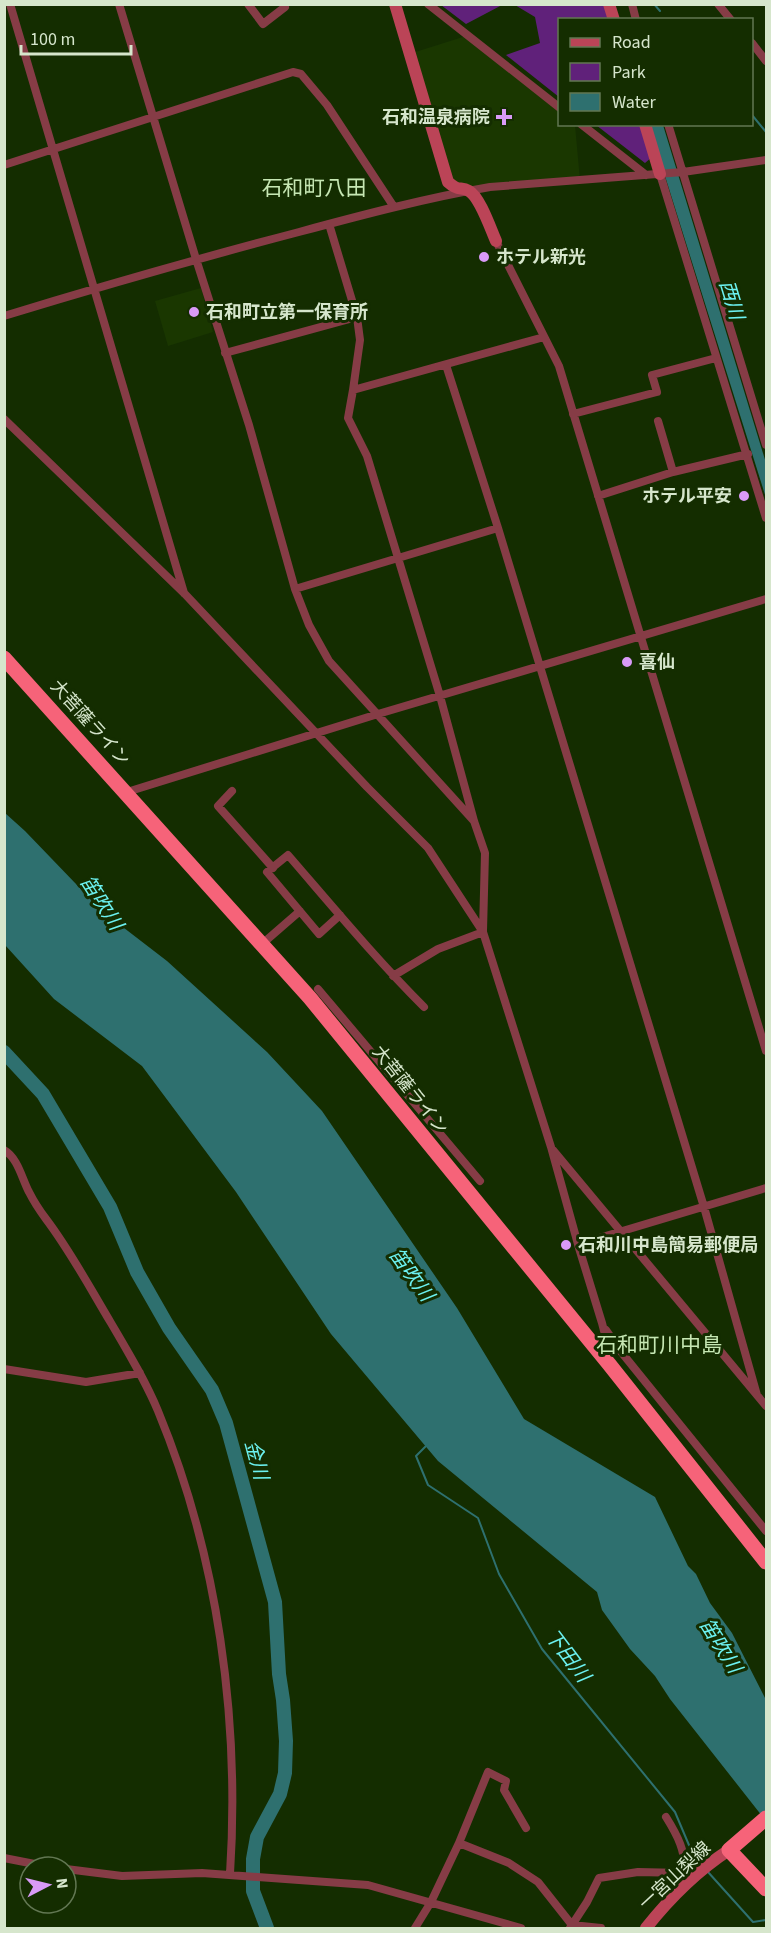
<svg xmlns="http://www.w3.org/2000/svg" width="771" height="1933" font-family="'Source Sans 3','Noto Sans JP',sans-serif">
  <rect width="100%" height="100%" fill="#142d00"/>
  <path fill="#1a3700" d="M 466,36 L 559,108 L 560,124 L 575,125 L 580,180 L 455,189 L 409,54 Z
    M 201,288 L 213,332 L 168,346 L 155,301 Z"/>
  <path fill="#60217a" d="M 441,5 L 502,5 L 466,24 Z
    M 515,5 L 606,5 L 610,19 L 560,20 L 559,97 L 506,55 L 540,43 L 535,17 Z
    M 596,125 L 642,125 L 652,157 L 645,163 Z"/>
  <path fill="#2e706f" d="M 649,125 L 663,125 L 766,463 L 766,498 Z
    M 5,813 L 25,831 L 102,911 L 167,961 L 267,1052 L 322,1111 L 457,1308 L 524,1419 L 655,1497 L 688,1566 L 696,1574 L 710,1603 L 732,1633 L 766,1700 L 766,1821 L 670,1699 L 655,1676 L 630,1649 L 602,1610 L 597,1592 L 438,1461 L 331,1334 L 236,1192 L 142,1066 L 54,999 L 5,945 Z"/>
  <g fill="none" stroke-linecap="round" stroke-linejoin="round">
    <path stroke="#2e706f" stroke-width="2" d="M 654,4 L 660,11
      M 752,115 L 766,132
      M 428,1444 L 416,1456 L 428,1485 L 478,1518 L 499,1574 L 542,1649 L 675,1812 L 694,1857 L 702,1866
      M 708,1872 L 753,1922 L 766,1920"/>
    <path stroke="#2e706f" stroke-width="14" d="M 4,1052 L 43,1094 L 110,1207 L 137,1272 L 169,1328 L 212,1390 L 226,1423 L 275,1602 L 279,1674 L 283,1700 L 286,1741 L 285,1773 L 280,1794 L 257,1837 L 253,1859 L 253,1891 L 267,1928"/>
    <path stroke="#863c46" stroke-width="8" d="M 10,4 L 184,593
      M 119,4 L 196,259 L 249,425 L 295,589 L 309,625 L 329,661 L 474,821
      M 248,4 L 263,24 L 285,7 L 283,4
      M 428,4 L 560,108
      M 632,4 L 636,20
      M 718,4 L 731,20
      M 752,43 L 766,61
      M 581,124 L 646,175
      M 668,124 L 766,445
      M 4,165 L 293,72 L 301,74 L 327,105 L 394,207
      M 660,174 L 766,518
      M 329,224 L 357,317 L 360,340 L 353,390
      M 496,241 L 559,366 L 766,1051
      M 4,316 C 102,286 200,258 299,232 C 362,215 426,198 490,187 L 683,172 L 766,160
      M 225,353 L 357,317
      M 446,365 L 498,528 L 704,1207 L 757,1395
      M 573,414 L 657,392 L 652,375 L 716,358
      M 4,419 L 184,593 L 367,787 L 428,848 L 483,932 L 551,1147 L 579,1248 L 602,1323 L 608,1346 L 609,1360
      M 658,421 L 673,472
      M 598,496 L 673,472 L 748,454
      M 295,589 L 498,528
      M 232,791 L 218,806 L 273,868
      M 127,792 L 378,714 L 766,599
      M 340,915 L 319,934 L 267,872 L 288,855 C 333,907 376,959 424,1007
      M 483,931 L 485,853 L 474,821 L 440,696 L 367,456 L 348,418 L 353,390 L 544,337
      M 262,944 L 300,911
      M 393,976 L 438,949 L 483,932
      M 318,989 L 480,1181
      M 4,1150 C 18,1158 22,1179 29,1192 C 34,1202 40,1211 46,1219 C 71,1252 90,1288 111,1323 C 128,1352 145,1380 158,1411 C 218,1556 240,1719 230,1874
      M 553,1150 L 766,1406
      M 579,1248 L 599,1238 L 766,1188
      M 606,1330 L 622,1353 L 766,1531
      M 4,1369 L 86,1382 L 140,1373
      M 459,1843 L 488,1772 L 506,1781 L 504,1790 L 526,1828
      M 4,1858 L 50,1867
      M 66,1869 L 122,1876 L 202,1873 L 368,1885 L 521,1928
      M 572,1925 L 601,1928
      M 415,1928 L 431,1902 L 459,1843 L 509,1863 L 538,1882 L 572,1925
      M 570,1928 L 587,1902 L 599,1878 L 638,1872 L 683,1873 C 688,1854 676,1833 666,1817"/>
    <path stroke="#bb4457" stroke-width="12" d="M 395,4 L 448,182 C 459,192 460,186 469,191 C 480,197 491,230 496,241
      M 609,4 L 614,20
      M 645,124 L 660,174
      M 646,1928 C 669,1899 697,1871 729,1850"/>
    <path stroke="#f66379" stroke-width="15" d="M 4,658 L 310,998 L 609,1364 L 766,1562
      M 766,1818 L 729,1850 L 766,1889"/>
  </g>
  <g fill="#d99af7" stroke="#142d00" stroke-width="2">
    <path d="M501 108h6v6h6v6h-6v6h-6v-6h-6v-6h6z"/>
    <circle cx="484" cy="257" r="6"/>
    <circle cx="194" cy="312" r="6"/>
    <circle cx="744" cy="496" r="6"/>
    <circle cx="627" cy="662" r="6"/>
    <circle cx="566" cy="1245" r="6"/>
  </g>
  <g text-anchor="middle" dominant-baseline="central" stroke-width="6" stroke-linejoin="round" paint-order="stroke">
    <g font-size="18" font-weight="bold" fill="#d6e6cc" stroke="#142d00" text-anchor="start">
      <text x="490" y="117" text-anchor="end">石和温泉病院</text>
      <text x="496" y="257">ホテル新光</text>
      <text x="206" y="312">石和町立第一保育所</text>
      <text x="732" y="496" text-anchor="end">ホテル平安</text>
      <text x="639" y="662">喜仙</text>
      <text x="578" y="1245">石和川中島簡易郵便局</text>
    </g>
    <g font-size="18" fill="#d6e6cc" stroke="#142d00">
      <text transform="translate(90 723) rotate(48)">大菩薩ライン</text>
      <text transform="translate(410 1090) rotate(51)">大菩薩ライン</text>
      <text transform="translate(675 1876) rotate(-43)">一宮山梨線</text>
    </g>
    <g font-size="20" font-style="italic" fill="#6cf2f1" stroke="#142d00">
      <text transform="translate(731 300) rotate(73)">西川</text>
      <text transform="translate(101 903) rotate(57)">笛吹川</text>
      <text transform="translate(411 1275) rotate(54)">笛吹川</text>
      <text transform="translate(256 1460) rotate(75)">金川</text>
      <text transform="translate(720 1646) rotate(58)">笛吹川</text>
      <text transform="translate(567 1656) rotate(53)">下田川</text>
    </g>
    <g font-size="21" fill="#c6e7b3" stroke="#142d00">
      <text x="314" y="188">石和町八田</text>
      <text x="659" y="1345">石和町川中島</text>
    </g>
  </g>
  <rect width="771" height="1933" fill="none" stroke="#d6e6cc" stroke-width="12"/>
  <rect x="558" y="18" width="195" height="108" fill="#142d00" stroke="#627752" stroke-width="1.5"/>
  <rect x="570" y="38" width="30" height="9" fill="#bb4457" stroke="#627752" stroke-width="1.5"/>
  <text x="612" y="48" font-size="18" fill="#d6e6cc">Road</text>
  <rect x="570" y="63" width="30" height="18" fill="#60217a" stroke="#627752" stroke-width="1.5"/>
  <text x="612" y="78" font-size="18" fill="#d6e6cc">Park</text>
  <rect x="570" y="93" width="30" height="18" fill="#2e706f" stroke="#627752" stroke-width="1.5"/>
  <text x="612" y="108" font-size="18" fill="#d6e6cc">Water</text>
  <g transform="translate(48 1885) rotate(83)"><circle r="28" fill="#142d00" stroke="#627752" stroke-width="1.5"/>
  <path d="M0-4.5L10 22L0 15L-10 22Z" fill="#d99af7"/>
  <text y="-9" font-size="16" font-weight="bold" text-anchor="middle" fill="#d6e6cc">N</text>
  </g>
  <path d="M21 45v9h110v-9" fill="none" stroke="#d6e6cc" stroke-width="3"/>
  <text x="30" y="45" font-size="18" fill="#d6e6cc" stroke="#142d00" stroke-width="4.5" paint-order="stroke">100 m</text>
</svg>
